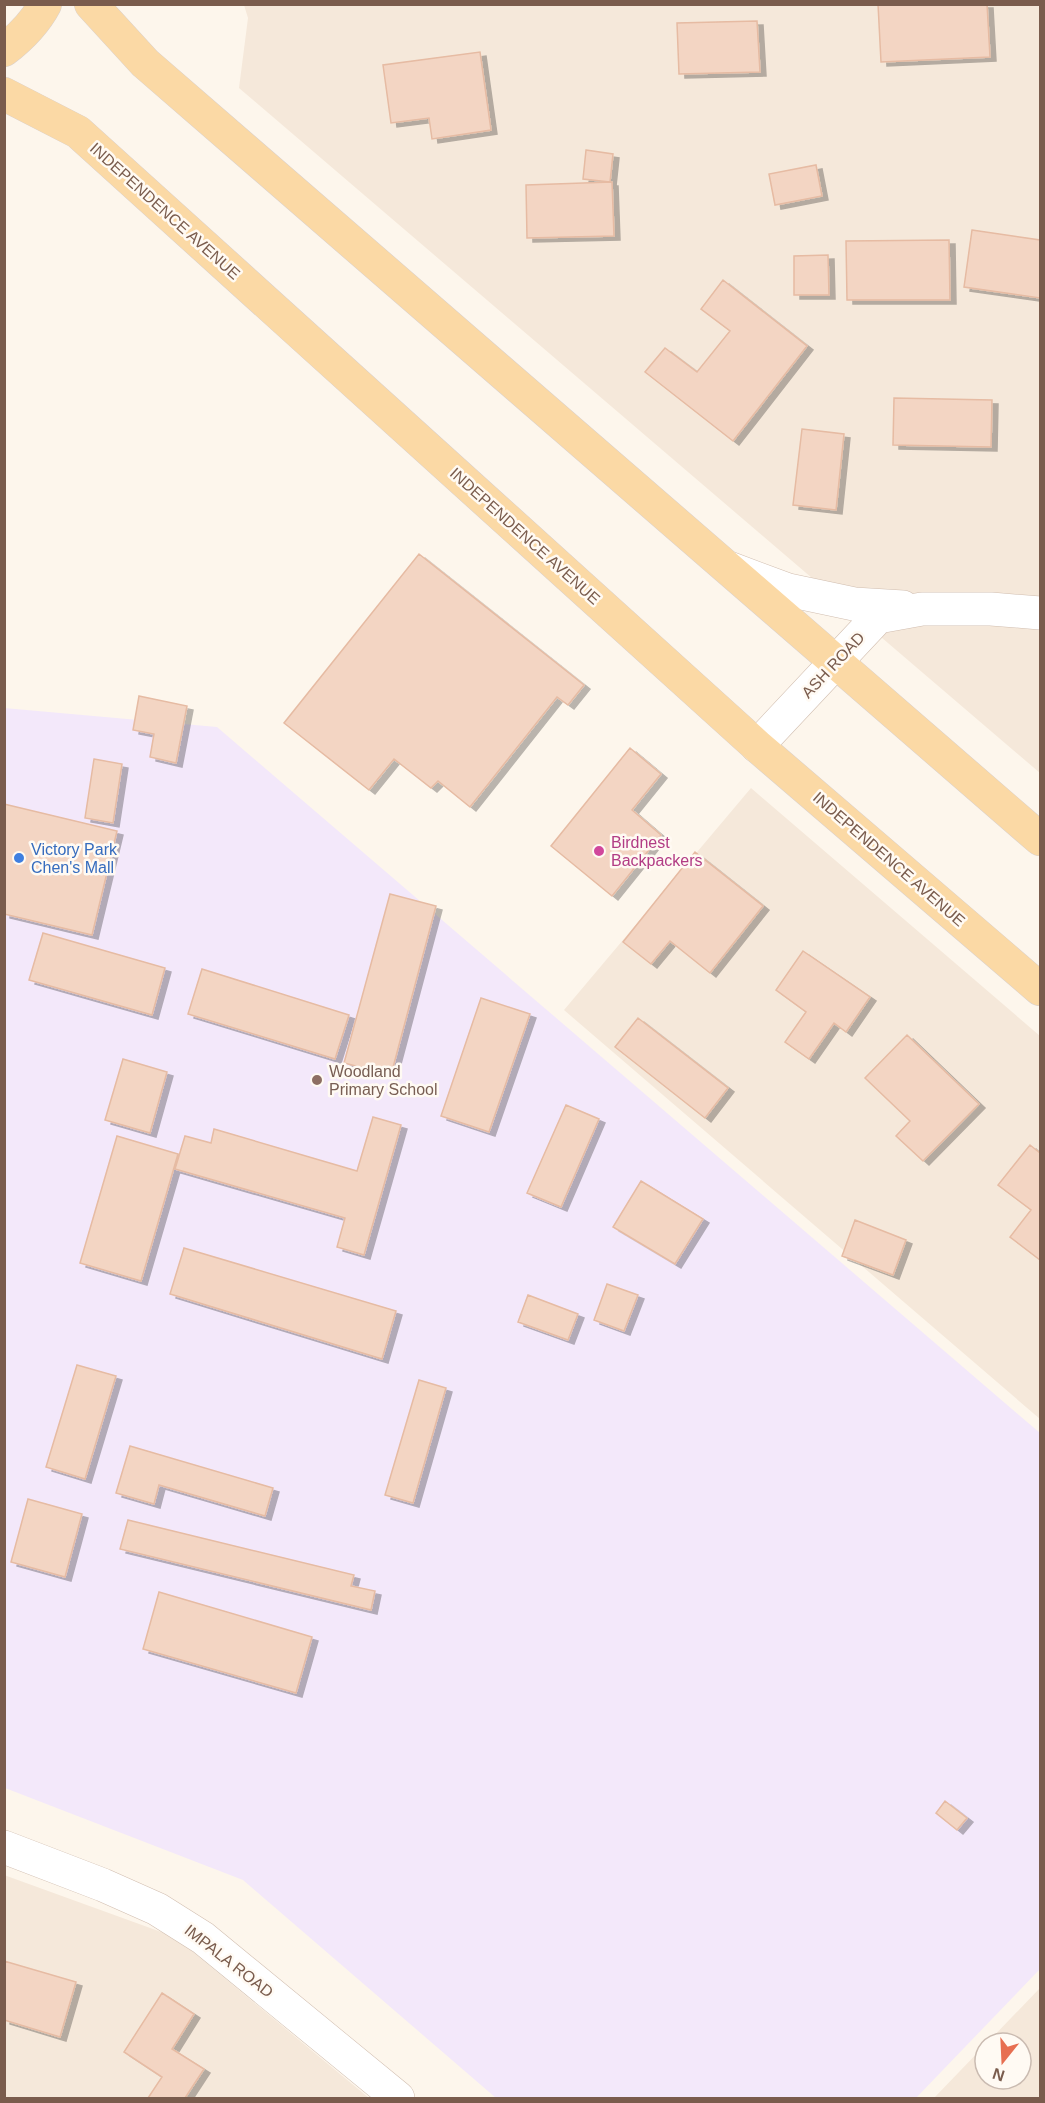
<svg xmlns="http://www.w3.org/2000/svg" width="1045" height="2103" font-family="Helvetica,sans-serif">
  <defs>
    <filter id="shadow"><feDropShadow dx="6" dy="4" stdDeviation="0" flood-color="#0004"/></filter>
  </defs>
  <rect width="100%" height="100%" fill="#fdf6ec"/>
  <path fill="#f5e8da" d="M 244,5 L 1040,5 L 1040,773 L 239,88 L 248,18 Z
    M 751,788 L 1040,1036 L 1040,1419 L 564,1010 Z
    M 4,1875 L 175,1937 L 369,2098 L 5,2098 Z
    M 1040,1988 L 1040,2098 L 934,2098 L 985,2045 L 985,2079 L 1021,2079 L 1021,2043 L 987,2043 Z"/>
  <path fill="#f3e8fa" d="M 4,708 L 217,727 L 1040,1433 L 1040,1969 L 916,2098 L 496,2098 L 243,1880 L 5,1788 Z"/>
  <path fill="#f3d5c3" stroke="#e6bba3" stroke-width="1.5" filter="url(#shadow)" d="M 878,4 L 987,4 L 990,57 L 881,62 Z
    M 757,21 L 760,72 L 679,74 L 677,23 Z
    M 480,52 L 491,130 L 432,139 L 429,118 L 391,123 L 383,65 Z
    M 586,150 L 613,154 L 610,182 L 583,179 Z
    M 816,165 L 822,196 L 775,205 L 769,174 Z
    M 612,182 L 614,236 L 527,238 L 526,185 Z
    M 972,230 L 1040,240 L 1040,298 L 964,287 Z
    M 949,240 L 950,300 L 847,300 L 846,241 Z
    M 828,255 L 829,295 L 794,295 L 794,256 Z
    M 723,280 L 807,346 L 733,441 L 645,372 L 665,348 L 697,372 L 730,331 L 701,309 Z
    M 894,398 L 992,400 L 991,447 L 893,445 Z
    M 802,429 L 844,434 L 836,510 L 793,505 Z
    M 419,554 L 584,685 L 568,705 L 557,697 L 470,807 L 438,781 L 431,788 L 394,759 L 369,790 L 284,723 Z
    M 139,696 L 187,706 L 176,763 L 150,757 L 154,734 L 133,730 Z
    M 630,748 L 661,774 L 632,810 L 661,835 L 612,896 L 551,846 Z
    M 94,759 L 122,764 L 113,823 L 85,818 Z
    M 4,804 L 117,831 L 92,935 L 4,914 Z
    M 695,852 L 763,906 L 710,973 L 670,941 L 651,964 L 623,942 Z
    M 390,894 L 436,906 L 391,1075 L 344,1063 Z
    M 43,933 L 165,968 L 152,1015 L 29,980 Z
    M 803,951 L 870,997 L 846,1032 L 834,1023 L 809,1059 L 785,1042 L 806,1012 L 776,990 Z
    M 202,969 L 349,1015 L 335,1059 L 188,1014 Z
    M 481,998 L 530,1014 L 489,1132 L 441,1116 Z
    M 638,1018 L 728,1088 L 705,1118 L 615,1047 Z
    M 907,1035 L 979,1104 L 923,1161 L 896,1136 L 910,1121 L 865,1078 Z
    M 123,1059 L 167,1072 L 150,1133 L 105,1120 Z
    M 566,1105 L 599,1119 L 561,1207 L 527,1193 Z
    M 373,1117 L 401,1125 L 364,1255 L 337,1247 L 345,1218 L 175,1169 L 185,1136 L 211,1143 L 214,1129 L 357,1171 Z
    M 117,1136 L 178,1154 L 141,1281 L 80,1263 Z
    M 1030,1145 L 1040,1153 L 1040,1260 L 1010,1237 L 1031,1210 L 998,1185 Z
    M 641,1181 L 703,1219 L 675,1264 L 613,1227 Z
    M 855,1220 L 906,1240 L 893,1275 L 842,1256 Z
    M 184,1248 L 396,1311 L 382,1359 L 170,1294 Z
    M 607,1284 L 638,1295 L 624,1331 L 594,1320 Z
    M 528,1295 L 578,1314 L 568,1340 L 518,1322 Z
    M 77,1365 L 116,1376 L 85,1479 L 46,1467 Z
    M 419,1380 L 446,1388 L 413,1503 L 385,1495 Z
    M 130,1446 L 273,1488 L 265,1516 L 159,1485 L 154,1504 L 116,1493 Z
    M 28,1499 L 82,1514 L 65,1577 L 11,1562 Z
    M 128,1520 L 354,1575 L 351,1586 L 375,1591 L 371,1610 L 120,1549 Z
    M 159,1592 L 312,1637 L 296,1693 L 143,1649 Z
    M 945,1801 L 967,1818 L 957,1830 L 936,1813 Z
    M 4,1961 L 76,1982 L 60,2037 L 4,2020 Z
    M 162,1993 L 194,2014 L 172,2049 L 204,2069 L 185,2098 L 148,2098 L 162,2077 L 124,2052 Z"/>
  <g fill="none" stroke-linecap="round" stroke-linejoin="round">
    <defs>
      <path id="minor" d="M 729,568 L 788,590 L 854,604 L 903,607
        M 757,746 L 878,617 L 922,609 L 991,609 L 1040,613
        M 4,1847 L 103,1885 L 157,1909 L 203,1938 L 398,2098"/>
      <path id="major" d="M 91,4 L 145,63 L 1040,839
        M 4,50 C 21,37 35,23 45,4
        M 4,94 L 78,132 L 757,746 L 1040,989"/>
    </defs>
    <use href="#minor" stroke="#d1beb0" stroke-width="34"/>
    <use href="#major" stroke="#dad1cd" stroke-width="34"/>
    <use href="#minor" stroke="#fff" stroke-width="33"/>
    <use href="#major" stroke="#fbd9a5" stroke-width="33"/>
  </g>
  <circle fill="#d1479c" stroke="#fffaf3" stroke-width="2" cx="599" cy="851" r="6"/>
  <circle fill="#3f7fe0" stroke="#fffaf3" stroke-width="2" cx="19" cy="858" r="6"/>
  <circle fill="#8d6e63" stroke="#fffaf3" stroke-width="2" cx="317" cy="1080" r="6"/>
  <g text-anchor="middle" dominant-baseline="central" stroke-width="5" stroke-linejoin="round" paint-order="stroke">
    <g font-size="16" fill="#7a5c4d" stroke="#fffaf3">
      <text transform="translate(165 211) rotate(42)">INDEPENDENCE AVENUE</text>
      <text transform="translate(525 536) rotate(42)">INDEPENDENCE AVENUE</text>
      <text transform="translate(833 665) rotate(-47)">ASH ROAD</text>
      <text transform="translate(889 859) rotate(41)">INDEPENDENCE AVENUE</text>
      <text transform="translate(229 1961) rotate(38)">IMPALA ROAD</text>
    </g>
    <g font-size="16" fill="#b23c85" stroke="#fffaf3" text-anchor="start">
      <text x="611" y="842">Birdnest<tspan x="611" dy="18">Backpackers</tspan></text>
    </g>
    <g font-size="16" fill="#366cbe" stroke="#fffaf3" text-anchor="start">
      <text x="31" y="849">Victory Park<tspan x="31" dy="18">Chen's Mall</tspan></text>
    </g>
    <g font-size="16" fill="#785e54" stroke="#fffaf3" text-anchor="start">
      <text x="329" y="1071">Woodland<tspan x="329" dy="18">Primary School</tspan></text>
    </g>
  </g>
  <rect width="1045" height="2103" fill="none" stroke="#7a5c4d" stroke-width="12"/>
  <g transform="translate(1003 2061) rotate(198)"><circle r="28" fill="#fffaf3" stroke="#cabbb1" stroke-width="1.5"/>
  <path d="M0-4.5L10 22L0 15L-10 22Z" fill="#e76f51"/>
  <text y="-9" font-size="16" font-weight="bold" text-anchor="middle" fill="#7a5c4d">N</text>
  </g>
</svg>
